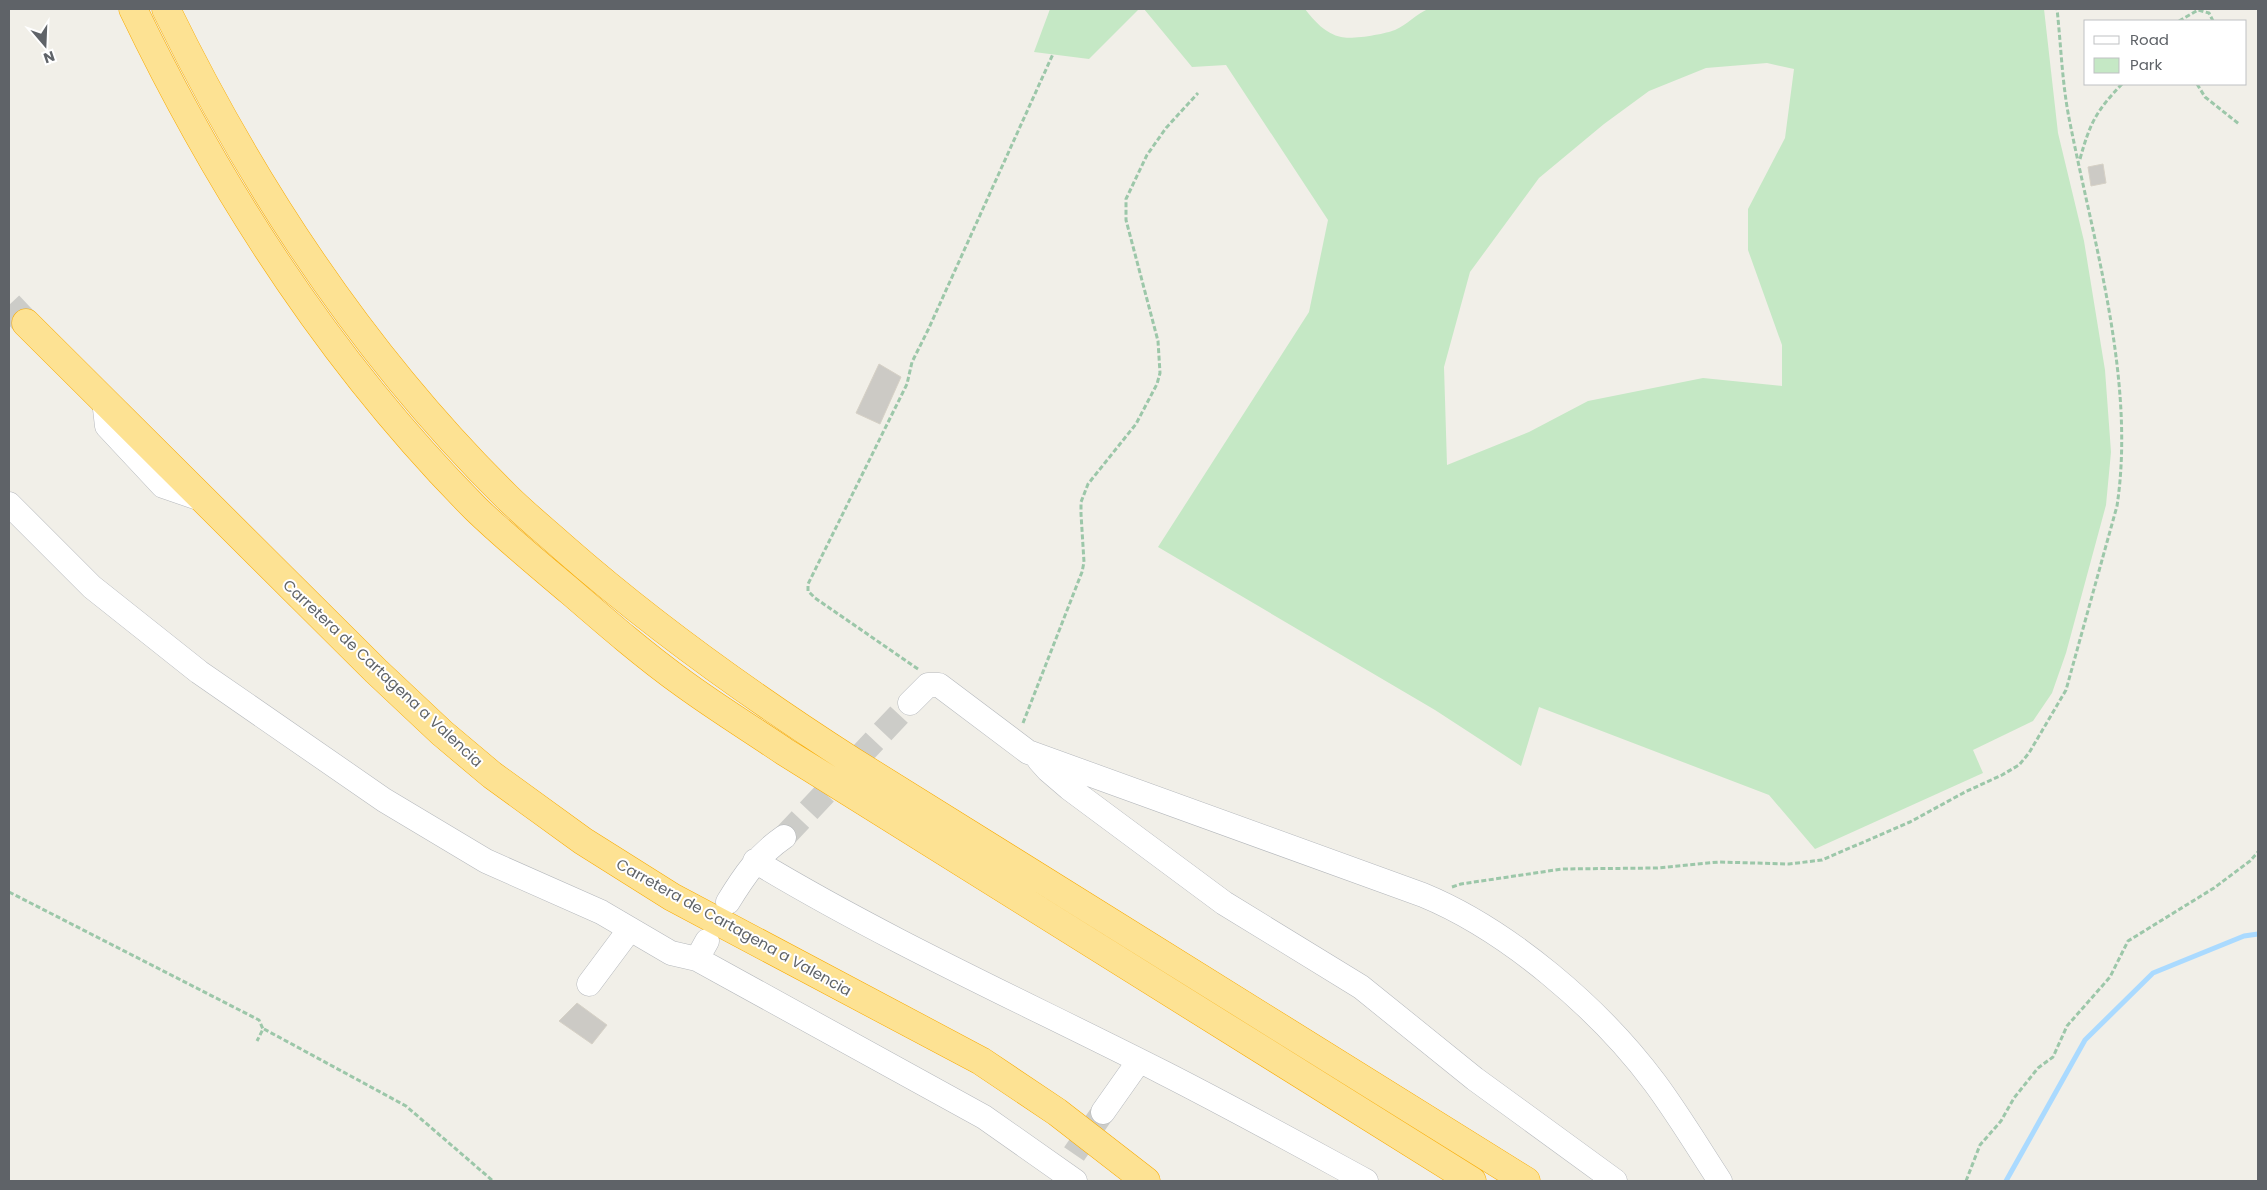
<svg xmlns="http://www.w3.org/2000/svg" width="2267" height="1190" font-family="Poppins,sans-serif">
  <rect width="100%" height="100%" fill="#f1efe8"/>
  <path fill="#c5e8c5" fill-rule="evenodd" d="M 1050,9 L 1139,9 L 1089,59 L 1034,52 Z
    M 1144,9 L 1305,9 C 1314,21 1326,34 1341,37 C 1352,40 1385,34 1395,30 C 1407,25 1416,14 1428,9 L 2044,9 L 2058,133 L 2084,241 L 2105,370 L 2111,452 L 2106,505 L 2066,653 L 2052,693 L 2033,721 L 1973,750 L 1983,773 L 1815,849 L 1769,795 L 1539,707 L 1521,766 L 1435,710 L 1158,547 L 1309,312 L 1328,220 L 1226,65 L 1192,67 ZM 1767,63 L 1794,69 L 1785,138 L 1748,209 L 1748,250 L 1782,345 L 1782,386 L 1703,378 L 1588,401 L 1529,432 L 1447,465 L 1444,367 L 1470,272 L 1539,178 L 1604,124 L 1649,91 L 1706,68 Z"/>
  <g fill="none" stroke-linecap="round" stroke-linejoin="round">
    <path stroke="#aadaff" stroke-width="5" d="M 2006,1181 L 2085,1040 L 2153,973 L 2244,936 L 2258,934"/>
  </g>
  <path fill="#cccac5" stroke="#d6d1c6" d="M 2103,164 L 2106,183 L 2091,186 L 2088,167 Z
    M 879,364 L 901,377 L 880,424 L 856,413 Z
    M 577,1003 L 607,1025 L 592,1044 L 559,1021 Z"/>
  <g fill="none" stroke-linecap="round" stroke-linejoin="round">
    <path stroke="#ccccc8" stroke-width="24" stroke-dasharray="24 12" stroke-linecap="butt" d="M 784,837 L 910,703
      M 1074,1154 L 1103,1112"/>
    <path stroke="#ccccc8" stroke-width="28" stroke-dasharray="28 14" stroke-linecap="butt" d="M 9,305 L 26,323"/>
    <defs>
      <path id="minor" d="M 104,400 L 107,426 L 163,486 L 204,500
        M 9,504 L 92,587 L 199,672 L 384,800 L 486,861 L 601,912 L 671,953 L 697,959 L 984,1117 L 1075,1181
        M 910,703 L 928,685 L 939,685 L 1028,752 L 1423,895 C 1508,930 1600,1009 1655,1083 C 1678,1114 1699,1149 1720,1181
        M 1039,760 L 1048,770 L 1069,788 L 1224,903 L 1361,987 L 1475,1079 L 1615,1181
        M 755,861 C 886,940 1026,1003 1162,1072 C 1231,1107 1298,1144 1366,1181
        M 728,902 C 744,876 758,855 784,837
        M 697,959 L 707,941
        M 589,984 L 630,929
        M 1103,1112 L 1139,1061"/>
      <path id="highway" d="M 133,9 C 221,192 332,364 476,509 C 506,538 539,565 571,592 C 608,624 645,656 684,684 C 717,708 751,729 785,752 L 1472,1181
        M 166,9 C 253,187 364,356 506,496 C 524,514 545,531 564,548 C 654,627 751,696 852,761 L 1526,1181
        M 26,323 L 376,671 L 442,733 L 492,775 L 583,841 L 672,897 L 981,1061 L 1057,1112 L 1146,1181"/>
    </defs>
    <use href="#minor" stroke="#b5b8bc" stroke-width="25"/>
    <use href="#highway" stroke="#f9ab00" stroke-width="29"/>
    <path stroke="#9cc7a9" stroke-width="3" stroke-dasharray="5 2.5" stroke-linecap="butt" d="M 2179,21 L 2198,10 L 2209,13 L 2213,21
      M 2197,84 L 2205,97 L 2239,124
      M 2080,159 C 2090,123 2096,111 2122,84
      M 918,669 L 815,598 L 808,591 L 808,584 L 907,384 L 912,362 L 928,330 L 1053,54
      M 1023,723 L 1082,572 L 1084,562 L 1081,514 L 1081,502 L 1088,484 L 1136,424 L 1157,384 L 1160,373 L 1158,341 L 1126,220 L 1126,199 L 1147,155 L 1166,128 L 1198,93
      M 1452,887 L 1461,884 L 1562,869 L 1657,868 L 1719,862 L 1789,864 L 1822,860 L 1910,822 L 1965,792 L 2002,775 L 2019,765 L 2029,753 L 2066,690 L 2117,506 C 2136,380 2093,241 2069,118 C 2062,82 2061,45 2057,9
      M 9,892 L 259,1020 L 263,1029 L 257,1041
      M 264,1029 L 406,1106 L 493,1181
      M 1966,1181 L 1980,1145 L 2001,1121 L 2014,1098 L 2038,1068 L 2053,1057 L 2067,1026 L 2110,977 L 2128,941 L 2214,888 L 2250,861 L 2258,852"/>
    <use href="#minor" stroke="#fff" stroke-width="24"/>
    <use href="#highway" stroke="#fde293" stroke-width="28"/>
  </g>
  <g text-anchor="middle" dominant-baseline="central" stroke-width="4" stroke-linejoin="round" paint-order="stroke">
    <g font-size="15" fill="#5f6368" stroke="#fff">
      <text transform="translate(383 673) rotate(43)">Carretera de Cartagena a Valencia</text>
      <text transform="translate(734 927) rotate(29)">Carretera de Cartagena a Valencia</text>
    </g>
  </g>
  <rect width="2267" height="1190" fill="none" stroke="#5f6368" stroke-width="20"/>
  <rect x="2084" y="20" width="162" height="65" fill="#ffffff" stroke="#bfc1c3"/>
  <rect x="2094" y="36" width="25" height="8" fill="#ffffff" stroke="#bfc1c3"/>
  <text x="2130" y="45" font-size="15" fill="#5f6368">Road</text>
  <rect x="2094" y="58" width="25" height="15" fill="#c5e8c5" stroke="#bfc1c3"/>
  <text x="2130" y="70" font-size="15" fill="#5f6368">Park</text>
  <g transform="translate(45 45) rotate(161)" stroke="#ffffff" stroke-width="4" paint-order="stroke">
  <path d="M0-4L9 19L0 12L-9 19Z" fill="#5f6368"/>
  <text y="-8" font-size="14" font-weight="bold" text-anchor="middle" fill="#5f6368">N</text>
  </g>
</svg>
